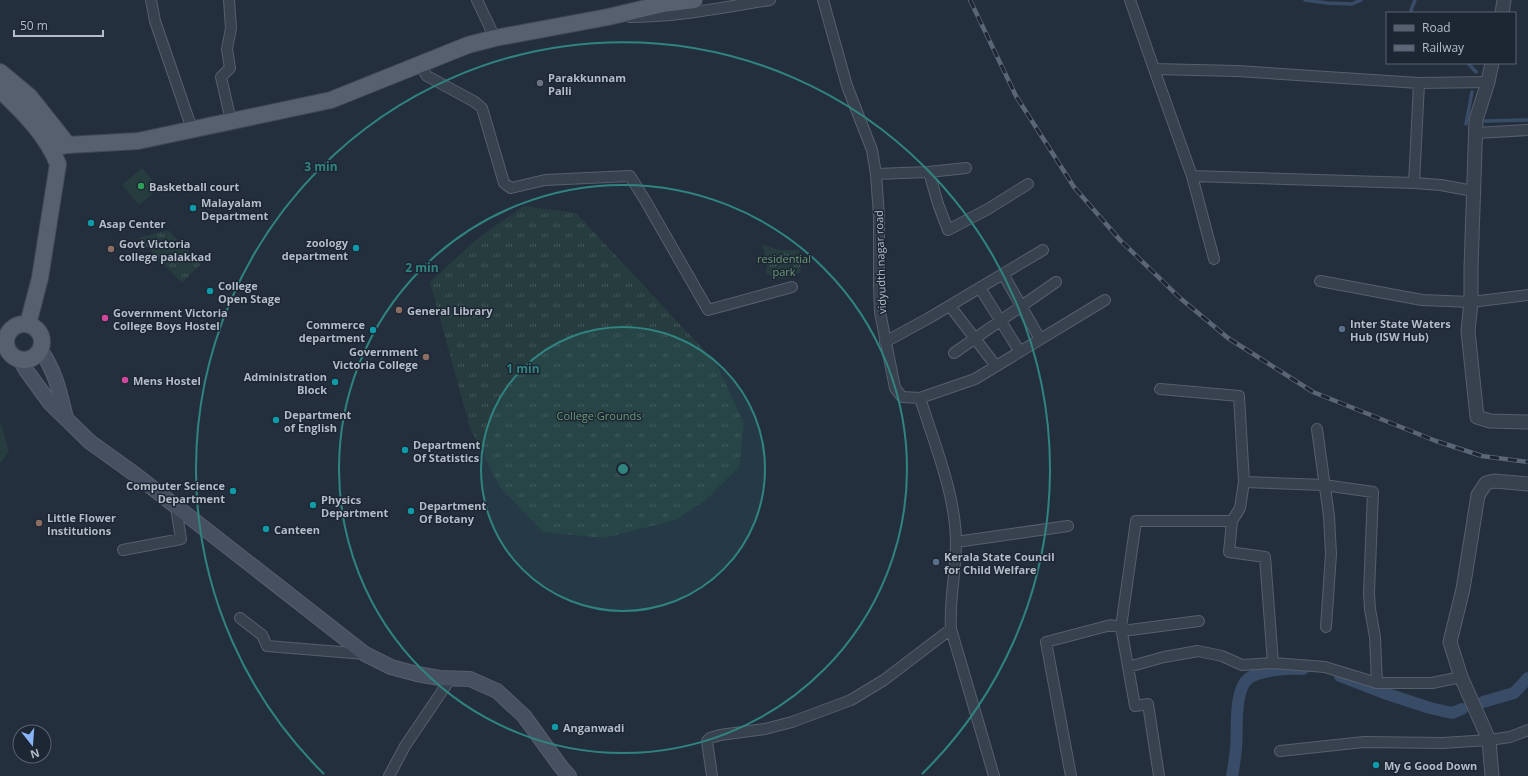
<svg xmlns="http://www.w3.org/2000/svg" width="1528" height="776" font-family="'Open Sans',sans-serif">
  <defs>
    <pattern id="grass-tufts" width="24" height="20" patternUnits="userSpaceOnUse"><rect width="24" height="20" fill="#263c3f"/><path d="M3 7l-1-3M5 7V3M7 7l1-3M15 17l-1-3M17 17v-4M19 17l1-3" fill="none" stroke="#435659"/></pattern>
  </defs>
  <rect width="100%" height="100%" fill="#242f3e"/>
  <path fill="url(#grass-tufts)" d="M 524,206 L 576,213 L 716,363 L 744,423 L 739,467 L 704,501 L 676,520 L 604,538 L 543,532 L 500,487 L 470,428 L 430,282 L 477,239 Z
    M 168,230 L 201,264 L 182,283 L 138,238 Z
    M 762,244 L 779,250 L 799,250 L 801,272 L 783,279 L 766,274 L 767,261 Z"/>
  <path fill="#263c3f" d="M 142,168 L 159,188 L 139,205 L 122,185 Z
    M 0,420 L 9,452 L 0,463 Z"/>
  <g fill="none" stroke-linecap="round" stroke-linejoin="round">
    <path stroke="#394c67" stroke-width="3.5" d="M 1305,0 L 1327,3 L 1352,4 L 1361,0
      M 1412,13 L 1411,10 L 1415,0
      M 1468,63 L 1476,72
      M 1485,121 L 1528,120
      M 1466,124 L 1472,92"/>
    <path stroke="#394c67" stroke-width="12" d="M 1340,676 L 1384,693 L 1430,708 L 1452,713 L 1462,709
      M 1483,702 L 1514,693 L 1528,678
      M 1232,776 C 1234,767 1235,758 1236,749 C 1238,731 1233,690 1249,678 C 1259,670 1291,668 1303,669"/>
    <defs>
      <path id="minor" d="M 151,0 L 155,21 L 192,129
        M 229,0 L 231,28 L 227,49 L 230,68 L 221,77 L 231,121
        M 477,0 L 495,38
        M 823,0 L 847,86 L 872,150 L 876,174 L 879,216 L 879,286 L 880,312 L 895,388 L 902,397 L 920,398 L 975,379 L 1105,300
        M 1130,0 L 1154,69
        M 630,17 C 678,17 724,7 770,0
        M 420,65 L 427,76 L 475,102 L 482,108 L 504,183 L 511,188 L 545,180 L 630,176 L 645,200 L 708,310 L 792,287
        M 1476,133 L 1528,130
        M 929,172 L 938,204 L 948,230 L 988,209 L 1028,184
        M 876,174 L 929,172 L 966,168
        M 1192,176 L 1214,259
        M 1414,183 L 1419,83
        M 1473,191 L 1441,185 L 1414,183 L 1192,176 L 1154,69 L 1237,71 L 1419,83 L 1488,82
        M 1003,274 L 1040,339
        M 1320,281 L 1422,300 L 1471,302 L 1528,295
        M 980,288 L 1020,352
        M 950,306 L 996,366
        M 885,342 L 929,318 L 1043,250
        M 954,353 L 1056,282
        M 1160,389 L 1239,396 L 1244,482 L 1324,485 L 1373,492 L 1369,593 L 1370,609 L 1375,637 L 1377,683
        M 920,398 C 934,443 956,495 956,543 C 956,572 949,600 951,629 L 994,776
        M 1317,429 L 1329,516 L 1331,554 L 1326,627
        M 1232,521 L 1240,508 L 1244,482
        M 956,542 L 1068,526
        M 123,550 L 181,539 L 176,507
        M 240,618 L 262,635 L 267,646 L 365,654
        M 1128,667 L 1164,657 L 1198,651 L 1222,656 L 1242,665 L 1273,663 L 1325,667 L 1377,683 L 1432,683 L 1461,677
        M 1280,751 L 1364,742 L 1443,743 L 1489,740 L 1510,737 L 1528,730
        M 389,776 L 405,746 L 451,678
        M 712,776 L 707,741 L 710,738 L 720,735 L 765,729 L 792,722 L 851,700 L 884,680 L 951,629
        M 1071,776 L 1046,642 L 1111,625 L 1130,630 L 1199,621
        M 1159,776 L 1148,704 L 1135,706 L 1121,627 L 1136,521 L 1232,521 L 1229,552 L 1265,557 L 1273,663"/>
      <path id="tertiary" d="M 1502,13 L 1504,0
        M 1492,63 L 1488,82 L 1476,120 L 1471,268 L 1471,302 L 1468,331 L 1477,417 L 1490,421 L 1528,422
        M 1492,776 L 1489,740 L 1461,677 L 1450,642 L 1463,589 L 1478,495 L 1486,483 L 1494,481 L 1528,484"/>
      <path id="secondary" d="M 41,351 C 56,372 60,394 66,418
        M 20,360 L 26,370 L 50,403 L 90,442 L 136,475 L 365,654 L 391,667 L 417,674 L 440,678 L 470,679 L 497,691 L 524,716 L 561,767 L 569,776"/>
      <path id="primary" d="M 0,72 L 30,97 L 68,145
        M 0,90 C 23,112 46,134 58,164 L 40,278 L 28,324
        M 52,148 L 68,145 L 138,141 L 331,100 L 468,45 L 495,38 L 608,17 L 663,4 L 694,0
        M6 342a18 18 0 1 1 36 0a18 18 0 1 1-36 0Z"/>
    </defs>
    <use href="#minor" stroke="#565f6c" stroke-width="12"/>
    <use href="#tertiary" stroke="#565f6c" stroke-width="15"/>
    <use href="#secondary" stroke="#565f6c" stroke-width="16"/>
    <use href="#primary" stroke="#414a57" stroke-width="18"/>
    <use href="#minor" stroke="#38414e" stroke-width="10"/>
    <use href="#tertiary" stroke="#38414e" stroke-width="13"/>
    <use href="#secondary" stroke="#465061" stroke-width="14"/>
    <use href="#primary" stroke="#56606e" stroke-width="16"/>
    <defs>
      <path id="rail" d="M 970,0 L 1016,96 L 1074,187 L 1120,240 L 1180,298 L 1228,338 L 1313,392 L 1436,441 L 1482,456 L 1528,462"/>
    </defs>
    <use href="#rail" stroke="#5a6575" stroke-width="4.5"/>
    <use href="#rail" stroke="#1d2633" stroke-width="3" stroke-dasharray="9" stroke-linecap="butt"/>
  </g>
  <circle cx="623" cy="469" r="142" fill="#308480" fill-opacity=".12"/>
  <g fill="none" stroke="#308480" stroke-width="2">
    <circle cx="623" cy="469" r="142"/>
    <circle cx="623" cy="469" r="284"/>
    <path d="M324 774A427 427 0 1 1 922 774"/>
  </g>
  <circle fill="#6b7280" stroke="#1d2633" stroke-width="1.5" cx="540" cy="83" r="4"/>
  <circle fill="#2e9e5b" stroke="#1d2633" stroke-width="1.5" cx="141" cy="186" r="4"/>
  <g fill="#0f9aa8" stroke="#1d2633" stroke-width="1.5">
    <circle cx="193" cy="208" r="4"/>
    <circle cx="91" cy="223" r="4"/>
    <circle cx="356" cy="248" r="4"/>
    <circle cx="210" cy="291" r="4"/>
    <circle cx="373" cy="330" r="4"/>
    <circle cx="335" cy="382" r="4"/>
    <circle cx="276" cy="420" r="4"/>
    <circle cx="405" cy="450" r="4"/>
    <circle cx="233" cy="491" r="4"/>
    <circle cx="313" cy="505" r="4"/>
    <circle cx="411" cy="511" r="4"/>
    <circle cx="266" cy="529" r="4"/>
    <circle cx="555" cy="727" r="4"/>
    <circle cx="1376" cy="765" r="4"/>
  </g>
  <g fill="#8d6e63" stroke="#1d2633" stroke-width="1.5">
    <circle cx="111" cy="249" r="4"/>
    <circle cx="399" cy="310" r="4"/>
    <circle cx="426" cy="357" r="4"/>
    <circle cx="39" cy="523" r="4"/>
  </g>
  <g fill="#d1479c" stroke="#1d2633" stroke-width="1.5">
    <circle cx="105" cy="318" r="4"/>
    <circle cx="125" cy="380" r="4"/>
  </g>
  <g fill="#5c6f8a" stroke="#1d2633" stroke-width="1.5">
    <circle cx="1342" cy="329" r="4"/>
    <circle cx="936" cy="562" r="4"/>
  </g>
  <g text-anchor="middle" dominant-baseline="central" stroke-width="3" stroke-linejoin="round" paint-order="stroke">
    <g font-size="11" font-weight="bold" fill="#b4bcc9" stroke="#1d2633" text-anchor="start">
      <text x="548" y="77">Parakkunnam<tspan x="548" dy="13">Palli</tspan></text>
      <text x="149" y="186">Basketball court</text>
      <text x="201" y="202">Malayalam<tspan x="201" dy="13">Department</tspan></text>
      <text x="99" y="223">Asap Center</text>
      <text x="348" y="242" text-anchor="end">zoology<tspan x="348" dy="13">department</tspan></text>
      <text x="119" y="243">Govt Victoria<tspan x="119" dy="13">college palakkad</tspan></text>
      <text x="218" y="285">College<tspan x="218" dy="13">Open Stage</tspan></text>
      <text x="407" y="310">General Library</text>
      <text x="113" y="312">Government Victoria<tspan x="113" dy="13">College Boys Hostel</tspan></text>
      <text x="1350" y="323">Inter State Waters<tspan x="1350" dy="13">Hub (ISW Hub)</tspan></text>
      <text x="365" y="324" text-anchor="end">Commerce<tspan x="365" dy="13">department</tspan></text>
      <text x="418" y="351" text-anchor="end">Government<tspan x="418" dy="13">Victoria College</tspan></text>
      <text x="327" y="376" text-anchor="end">Administration<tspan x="327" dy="13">Block</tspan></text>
      <text x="133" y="380">Mens Hostel</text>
      <text x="284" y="414">Department<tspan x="284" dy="13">of English</tspan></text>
      <text x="413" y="444">Department<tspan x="413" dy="13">Of Statistics</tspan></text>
      <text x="225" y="485" text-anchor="end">Computer Science<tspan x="225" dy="13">Department</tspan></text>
      <text x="321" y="499">Physics<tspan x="321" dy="13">Department</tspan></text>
      <text x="419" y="505">Department<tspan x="419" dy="13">Of Botany</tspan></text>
      <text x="47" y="517">Little Flower<tspan x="47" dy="13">Institutions</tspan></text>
      <text x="274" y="529">Canteen</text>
      <text x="944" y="556">Kerala State Council<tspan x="944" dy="13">for Child Welfare</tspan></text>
      <text x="563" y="727">Anganwadi</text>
      <text x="1384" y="765">My G Good Down</text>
    </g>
    <g font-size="11" fill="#6b9a76" stroke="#1d2633">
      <text x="784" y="258">residential<tspan x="784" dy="13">park</tspan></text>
      <text x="599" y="415">College Grounds</text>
    </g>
    <g font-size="11" fill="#b4bcc9" stroke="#1d2633">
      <text transform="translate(880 262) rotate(-92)">vidyudth nagar road</text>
    </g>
  </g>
  <circle cx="623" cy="469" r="6" fill="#308480" stroke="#1d2633" stroke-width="2"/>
  <g font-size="12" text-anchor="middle" font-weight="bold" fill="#308480" stroke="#1d2633" stroke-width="3" stroke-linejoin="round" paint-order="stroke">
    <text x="321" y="171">3 min</text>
    <text x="422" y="272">2 min</text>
    <text x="523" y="373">1 min</text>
  </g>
  <rect x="1386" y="12" width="130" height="52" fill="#1d2633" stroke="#59626f"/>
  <rect x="1394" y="25" width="20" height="6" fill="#56606e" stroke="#59626f"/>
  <text x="1422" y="32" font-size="12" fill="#b4bcc9">Road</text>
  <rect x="1394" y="45" width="20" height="6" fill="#5a6575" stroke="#59626f"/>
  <text x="1422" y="52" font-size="12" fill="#b4bcc9">Railway</text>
  <g transform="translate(32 744) rotate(163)"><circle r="19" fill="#1d2633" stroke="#59626f"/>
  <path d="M0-3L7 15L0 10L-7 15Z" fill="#8ab4f8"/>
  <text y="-6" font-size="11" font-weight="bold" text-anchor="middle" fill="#b4bcc9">N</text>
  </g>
  <path d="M14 30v6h89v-6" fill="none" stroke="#b4bcc9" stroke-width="2"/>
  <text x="20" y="30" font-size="12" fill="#b4bcc9" stroke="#1d2633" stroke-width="3" paint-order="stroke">50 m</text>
</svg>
